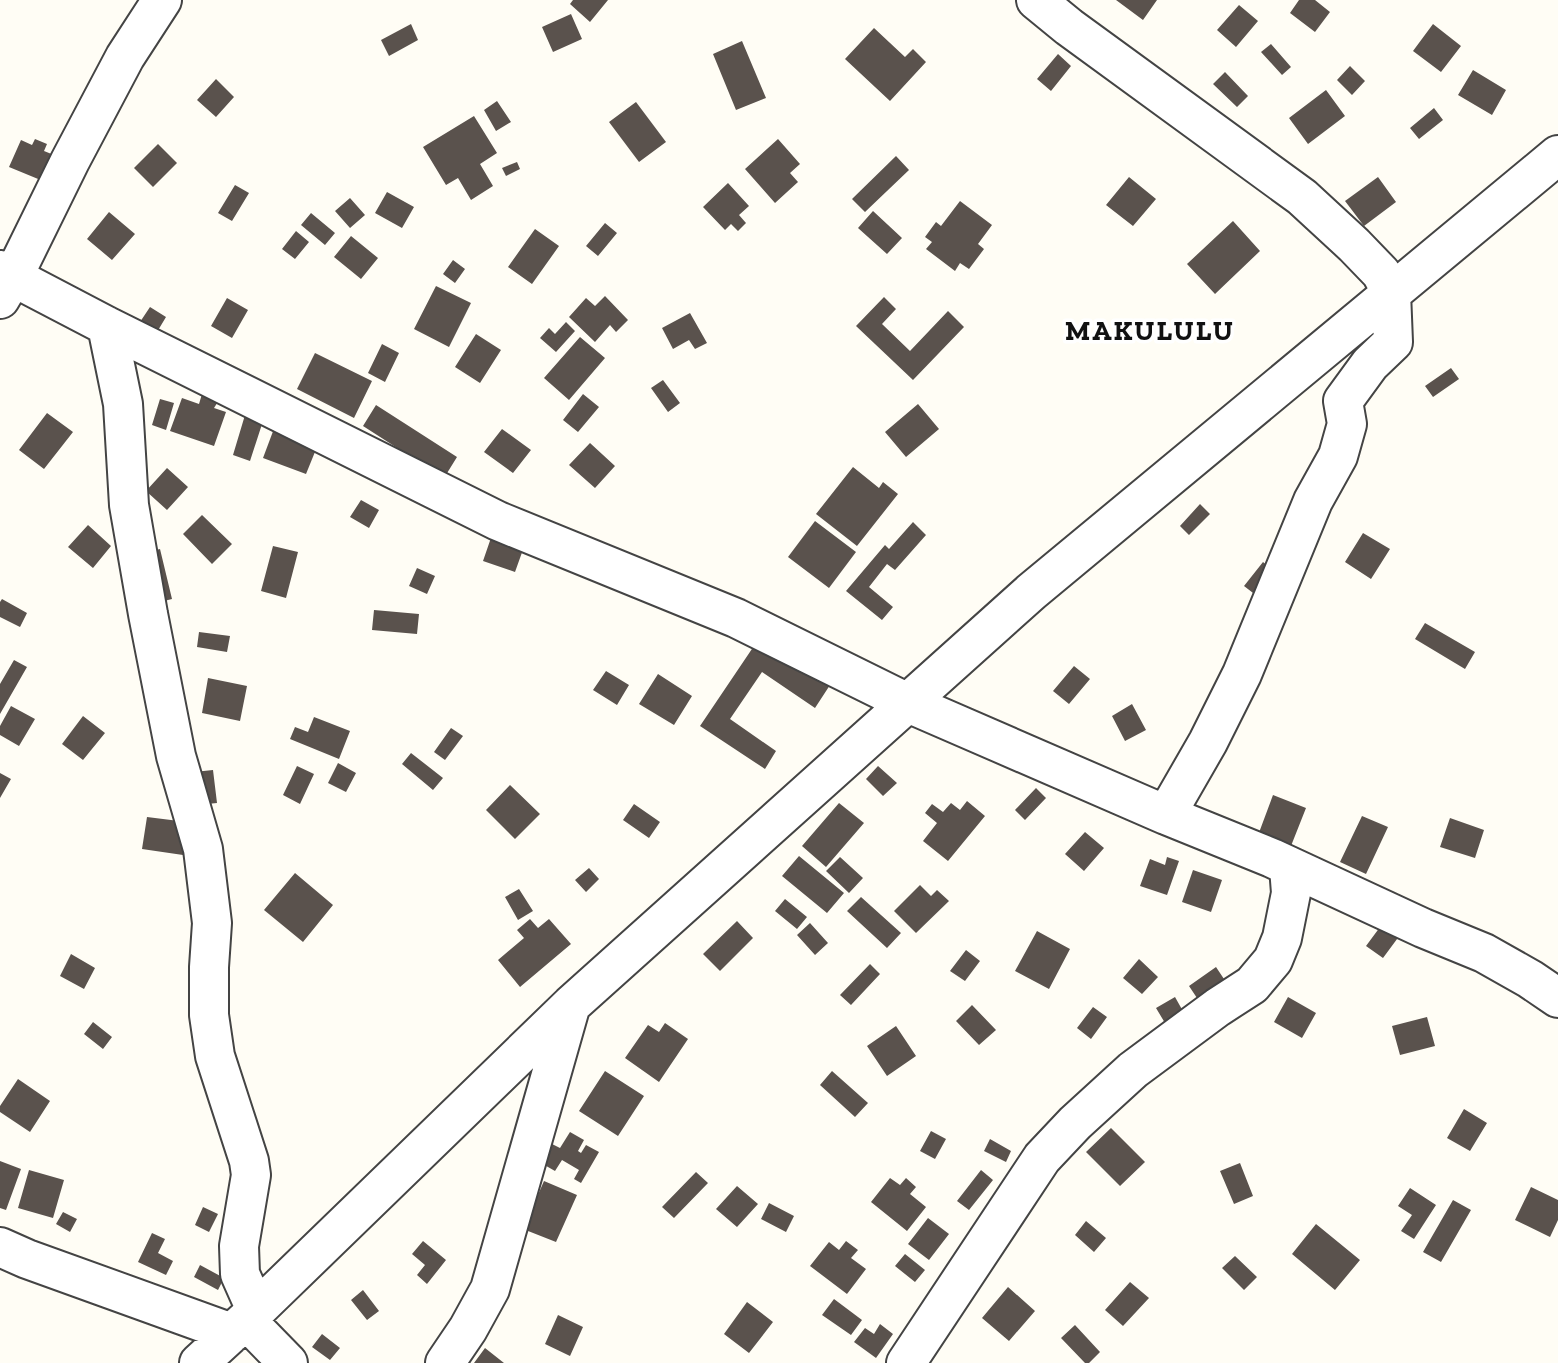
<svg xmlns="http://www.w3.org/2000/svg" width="1558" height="1363" font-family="'Zilla Slab',serif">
  <rect width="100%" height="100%" fill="#fffdf5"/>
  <path fill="#5a524d" d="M 573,0 L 608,0 L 590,22 L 570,4 Z
    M 1116,0 L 1157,0 L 1143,20 Z
    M 1299,0 L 1315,0 L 1330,12 L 1315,32 L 1290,13 Z
    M 1239,5 L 1258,21 L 1236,47 L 1217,30 Z
    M 571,14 L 582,39 L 553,52 L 542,27 Z
    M 411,24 L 418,40 L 389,56 L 381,40 Z
    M 1433,24 L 1461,46 L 1441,72 L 1413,51 Z
    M 874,28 L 905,57 L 913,49 L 926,62 L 890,101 L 845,59 Z
    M 742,41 L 766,98 L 736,110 L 713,54 Z
    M 1271,44 L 1291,67 L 1282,75 L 1261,52 Z
    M 1058,54 L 1071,66 L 1051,91 L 1037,79 Z
    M 1350,66 L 1365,81 L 1352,95 L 1337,80 Z
    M 1473,70 L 1506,90 L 1492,115 L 1458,95 Z
    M 1225,72 L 1248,96 L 1237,107 L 1213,84 Z
    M 216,79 L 234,97 L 216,117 L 197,100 Z
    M 1326,90 L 1345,116 L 1308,144 L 1289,118 Z
    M 497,101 L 511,122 L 496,131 L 484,110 Z
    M 636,102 L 666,142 L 639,162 L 609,122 Z
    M 1434,108 L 1443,120 L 1419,139 L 1410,128 Z
    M 474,116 L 497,153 L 480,164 L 493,186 L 471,200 L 458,178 L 446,185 L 423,147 Z
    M 35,139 L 47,144 L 44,151 L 54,155 L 43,181 L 9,167 L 21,140 L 32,145 Z
    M 778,139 L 800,164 L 790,173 L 798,182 L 775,203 L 745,169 Z
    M 158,144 L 177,163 L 153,187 L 134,168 Z
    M 896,156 L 909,170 L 865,212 L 852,199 Z
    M 517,162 L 520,169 L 506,176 L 502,168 Z
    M 1129,177 L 1156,199 L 1133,226 L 1106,205 Z
    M 1378,177 L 1396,202 L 1364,226 L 1345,201 Z
    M 728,183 L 749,206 L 739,215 L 746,223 L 738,231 L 731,224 L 725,230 L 703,207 Z
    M 235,185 L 249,193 L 232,221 L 218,213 Z
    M 387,192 L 414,207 L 402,228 L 375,213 Z
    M 350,198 L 365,215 L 350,228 L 335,211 Z
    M 960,201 L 992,225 L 978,244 L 984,249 L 969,269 L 960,263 L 955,271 L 926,249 L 932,242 L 925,237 L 936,222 L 941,226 Z
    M 873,211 L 902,238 L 887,254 L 858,228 Z
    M 109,212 L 135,234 L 112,260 L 87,239 Z
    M 311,213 L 335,233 L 325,245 L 301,225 Z
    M 1233,221 L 1260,251 L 1215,294 L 1187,264 Z
    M 605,223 L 617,233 L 598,256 L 586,246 Z
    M 535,229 L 559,246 L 532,284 L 508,267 Z
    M 296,231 L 309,242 L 295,259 L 282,249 Z
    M 351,236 L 378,258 L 361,279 L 334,257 Z
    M 453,260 L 465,269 L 455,283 L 443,274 Z
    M 436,286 L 471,303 L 449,347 L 414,329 Z
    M 605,296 L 628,320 L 616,332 L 610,325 L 595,342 L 569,317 L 586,298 L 595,306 Z
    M 884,297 L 896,309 L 882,324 L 910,351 L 948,311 L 964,327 L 913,380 L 856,326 Z
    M 227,298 L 248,310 L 232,338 L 211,326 Z
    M 150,307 L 166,317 L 157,332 L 140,322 Z
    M 690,313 L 707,343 L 695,349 L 689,340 L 673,349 L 662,328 Z
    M 566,322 L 575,331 L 556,352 L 540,338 L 549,328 L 555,334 Z
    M 476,334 L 501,350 L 480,383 L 455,367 Z
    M 580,337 L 605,358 L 569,400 L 544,378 Z
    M 382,344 L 399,353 L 385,382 L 368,373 Z
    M 315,353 L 372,381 L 354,418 L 297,389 Z
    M 1451,368 L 1459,379 L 1433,397 L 1425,386 Z
    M 663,380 L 680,403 L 668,412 L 651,388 Z
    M 202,394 L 219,400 L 214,408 L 226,412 L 214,446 L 170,431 L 182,398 L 199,404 Z
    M 583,394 L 599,407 L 578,432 L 563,420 Z
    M 160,399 L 174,403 L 166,430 L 152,425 Z
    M 918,404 L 939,429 L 906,457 L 885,432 Z
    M 376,405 L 457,457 L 444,478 L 363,426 Z
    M 47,413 L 73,432 L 44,469 L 19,450 Z
    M 245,415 L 263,421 L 250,461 L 233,455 Z
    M 275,426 L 319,442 L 306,474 L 263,458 Z
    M 502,429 L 531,450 L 513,473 L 484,452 Z
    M 590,443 L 615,466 L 595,488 L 569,465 Z
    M 853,467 L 879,488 L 883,482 L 898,494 L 857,546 L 816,514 Z
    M 167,468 L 188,487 L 167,510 L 146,491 Z
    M 361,500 L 379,510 L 369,528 L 350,517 Z
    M 1200,504 L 1210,514 L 1189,535 L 1180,526 Z
    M 202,515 L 232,544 L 212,564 L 183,534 Z
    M 815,521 L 856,552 L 829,588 L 788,557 Z
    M 913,522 L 926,535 L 895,570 L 887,564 L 869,587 L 893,607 L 882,620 L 846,591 L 885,545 L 889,549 Z
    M 88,525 L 111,546 L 93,568 L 68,547 Z
    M 493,532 L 525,544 L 515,572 L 483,561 Z
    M 1363,533 L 1390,549 L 1371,579 L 1345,562 Z
    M 273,546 L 298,552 L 286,598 L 261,591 Z
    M 160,549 L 172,599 L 156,603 L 144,553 Z
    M 1263,562 L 1276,573 L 1257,596 L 1244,586 Z
    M 417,568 L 435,576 L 427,594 L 409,586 Z
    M 2,599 L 27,613 L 20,627 L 0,617 L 0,602 Z
    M 374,610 L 419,614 L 417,634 L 372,630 Z
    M 1425,623 L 1475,652 L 1465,669 L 1415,639 Z
    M 199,632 L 230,636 L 227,652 L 197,647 Z
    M 760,637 L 830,685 L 815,708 L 762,672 L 730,719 L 776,751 L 765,769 L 700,726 Z
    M 14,660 L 27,667 L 0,714 L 0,684 Z
    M 1074,666 L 1090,679 L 1069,704 L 1053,691 Z
    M 606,671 L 629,685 L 617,705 L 593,690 Z
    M 658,674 L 692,696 L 674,725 L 639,704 Z
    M 208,678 L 247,686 L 240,721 L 202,713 Z
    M 1132,704 L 1146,730 L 1125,741 L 1112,716 Z
    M 11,706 L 35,719 L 19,746 L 0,735 L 0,726 Z
    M 83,716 L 105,733 L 83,760 L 62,744 Z
    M 314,717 L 350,731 L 339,759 L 290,739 L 295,727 L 308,732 Z
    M 451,728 L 463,736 L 445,760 L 434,752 Z
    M 411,753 L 443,778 L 433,790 L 402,764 Z
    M 338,763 L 356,773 L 346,792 L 328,783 Z
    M 297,766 L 314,774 L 300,804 L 283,795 Z
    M 878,766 L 897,783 L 883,796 L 866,779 Z
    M 213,770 L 217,803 L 197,805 L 194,772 Z
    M 0,773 L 11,779 L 0,798 Z
    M 510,785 L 540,814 L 515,839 L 486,810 Z
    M 1036,788 L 1046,798 L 1025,820 L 1015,810 Z
    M 1273,795 L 1306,808 L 1289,851 L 1257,838 Z
    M 967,801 L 985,816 L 948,861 L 923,841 L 937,823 L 925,813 L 932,804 L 943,812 L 951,803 L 960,810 Z
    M 839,803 L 864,823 L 826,867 L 802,846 Z
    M 634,804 L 660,822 L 649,838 L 623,820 Z
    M 1362,816 L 1388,827 L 1366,874 L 1340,862 Z
    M 147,817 L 187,822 L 183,855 L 142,849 Z
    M 1450,818 L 1484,830 L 1475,858 L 1440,847 Z
    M 1085,832 L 1104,848 L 1084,871 L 1065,854 Z
    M 799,856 L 844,893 L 827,913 L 782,876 Z
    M 840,857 L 863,878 L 849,893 L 826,871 Z
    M 1167,857 L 1179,861 L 1167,895 L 1140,886 L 1150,859 L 1165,865 Z
    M 589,868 L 599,879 L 586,892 L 575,880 Z
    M 1193,870 L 1222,880 L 1211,912 L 1182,902 Z
    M 295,873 L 333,905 L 303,942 L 264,910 Z
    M 920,885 L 931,896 L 937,890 L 949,901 L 916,933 L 894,911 Z
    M 519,889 L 533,911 L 518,920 L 505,897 Z
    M 861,897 L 901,933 L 887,948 L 847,911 Z
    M 785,899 L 807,917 L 797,929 L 775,911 Z
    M 530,919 L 538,928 L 549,919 L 571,944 L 520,987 L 498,960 L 524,938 L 517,930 Z
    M 737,921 L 753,938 L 720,971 L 703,954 Z
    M 810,923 L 828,943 L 815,955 L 797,935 Z
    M 1383,923 L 1400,935 L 1383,958 L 1366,946 Z
    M 1037,931 L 1070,949 L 1049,989 L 1015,971 Z
    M 966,950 L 980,961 L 965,981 L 950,971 Z
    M 71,954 L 95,968 L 84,989 L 60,976 Z
    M 1139,959 L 1158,977 L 1142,994 L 1123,978 Z
    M 870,964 L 880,974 L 851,1005 L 840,995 Z
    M 1216,967 L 1226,982 L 1199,1001 L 1189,986 Z
    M 1175,997 L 1184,1013 L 1165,1023 L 1156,1008 Z
    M 1288,997 L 1316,1013 L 1302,1038 L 1274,1022 Z
    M 972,1005 L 996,1030 L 979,1045 L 956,1021 Z
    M 1093,1007 L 1107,1017 L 1091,1039 L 1077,1028 Z
    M 1427,1017 L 1435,1046 L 1400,1055 L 1392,1026 Z
    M 93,1022 L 112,1037 L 103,1049 L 84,1034 Z
    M 665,1023 L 688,1039 L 659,1082 L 625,1058 L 648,1025 L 659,1032 Z
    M 896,1026 L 916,1056 L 887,1076 L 867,1046 Z
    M 605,1071 L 644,1096 L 618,1136 L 579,1111 Z
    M 832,1071 L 868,1103 L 855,1117 L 820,1085 Z
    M 18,1079 L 50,1101 L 30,1132 L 0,1112 L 0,1106 Z
    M 1464,1109 L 1487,1123 L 1470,1151 L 1447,1138 Z
    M 1111,1128 L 1145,1162 L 1120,1186 L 1086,1152 Z
    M 931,1131 L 946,1139 L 935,1159 L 920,1151 Z
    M 570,1132 L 584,1140 L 578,1151 L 581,1153 L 586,1145 L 599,1152 L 581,1183 L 574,1179 L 579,1170 L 562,1160 L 555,1171 L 541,1163 L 552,1144 L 560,1148 Z
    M 990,1139 L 1011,1151 L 1006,1162 L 984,1151 Z
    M 0,1161 L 21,1169 L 6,1210 L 0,1208 Z
    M 1240,1163 L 1253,1196 L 1234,1204 L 1220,1171 Z
    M 29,1170 L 64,1180 L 53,1218 L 18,1208 Z
    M 981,1170 L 993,1180 L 969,1210 L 957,1201 Z
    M 696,1172 L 708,1183 L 674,1218 L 662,1207 Z
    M 890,1178 L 900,1185 L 906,1178 L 916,1187 L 910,1194 L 926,1207 L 907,1231 L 871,1202 Z
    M 544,1181 L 577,1195 L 556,1242 L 523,1229 Z
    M 737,1186 L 758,1204 L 737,1227 L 716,1209 Z
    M 1531,1187 L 1558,1200 L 1558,1220 L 1550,1237 L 1515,1220 Z
    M 1410,1188 L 1436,1205 L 1414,1239 L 1401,1231 L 1412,1215 L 1398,1206 Z
    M 1453,1200 L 1471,1210 L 1441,1262 L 1423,1252 Z
    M 769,1203 L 794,1216 L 786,1232 L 761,1219 Z
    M 203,1207 L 218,1214 L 209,1232 L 195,1225 Z
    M 63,1212 L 77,1219 L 70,1232 L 56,1224 Z
    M 928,1218 L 949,1234 L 929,1260 L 908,1244 Z
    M 1086,1221 L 1106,1238 L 1094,1252 L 1075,1235 Z
    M 1316,1224 L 1360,1260 L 1335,1290 L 1292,1254 Z
    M 152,1233 L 165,1239 L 158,1253 L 173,1261 L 166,1275 L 138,1262 Z
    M 423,1241 L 446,1260 L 427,1284 L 417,1275 L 425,1265 L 412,1254 Z
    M 846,1241 L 858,1250 L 851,1258 L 866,1269 L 847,1294 L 810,1266 L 829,1242 L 839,1250 Z
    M 905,1254 L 925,1270 L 915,1282 L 895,1266 Z
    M 1235,1256 L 1257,1277 L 1244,1290 L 1222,1268 Z
    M 200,1265 L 224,1278 L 218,1290 L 194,1277 Z
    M 1130,1282 L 1149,1298 L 1123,1326 L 1105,1310 Z
    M 1008,1287 L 1035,1311 L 1009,1341 L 982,1318 Z
    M 363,1290 L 379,1311 L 367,1320 L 351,1300 Z
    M 834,1299 L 862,1320 L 851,1335 L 822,1315 Z
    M 747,1302 L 773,1322 L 749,1353 L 724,1334 Z
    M 558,1315 L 583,1327 L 570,1356 L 545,1344 Z
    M 880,1324 L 893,1334 L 876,1358 L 854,1342 L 865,1328 L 874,1334 Z
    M 1075,1325 L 1100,1352 L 1089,1363 L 1085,1363 L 1061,1338 Z
    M 322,1334 L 340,1348 L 330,1360 L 312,1347 Z
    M 485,1348 L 504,1363 L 474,1363 Z"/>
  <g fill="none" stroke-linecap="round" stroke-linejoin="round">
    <defs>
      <path id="minor" d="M 1036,0 L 1069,27 L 1302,197 L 1354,245 L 1381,273 L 1391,292 L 1393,342 L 1370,364 L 1343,401 L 1347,424 L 1338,456 L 1313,501 L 1242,674 L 1208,742 L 1166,815
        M 0,270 L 107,326 L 498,521 L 736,618 L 908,703 L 1166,815 L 1272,858 L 1423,928 L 1484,953 L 1530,979 L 1558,998
        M 0,299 L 13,277 L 70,161 L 125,57 L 162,0
        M 107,326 L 123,404 L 129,505 L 148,614 L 176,756 L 203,849 L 212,923 L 209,967 L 209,1015 L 215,1056 L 249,1161 L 251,1175 L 239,1246 L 240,1274 L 256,1310
        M 0,1247 L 27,1259 L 232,1333
        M 246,1320 L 288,1363
        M 199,1363 L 246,1320 L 571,1005 L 1031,592 L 1558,155
        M 445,1363 L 468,1329 L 490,1289 L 570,1008
        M 906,1363 L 1042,1158 L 1075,1123 L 1133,1070 L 1218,1007 L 1252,985 L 1273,960 L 1282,938 L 1291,893 L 1289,867"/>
    </defs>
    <use href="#minor" stroke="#444" stroke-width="42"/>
    <use href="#minor" stroke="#fff" stroke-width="38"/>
  </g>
  <g text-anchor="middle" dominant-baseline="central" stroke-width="7" stroke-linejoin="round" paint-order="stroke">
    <g font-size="28" font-weight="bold" letter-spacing="2" fill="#111" stroke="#fff">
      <text x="1150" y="330">MAKULULU</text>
    </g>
  </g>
</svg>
